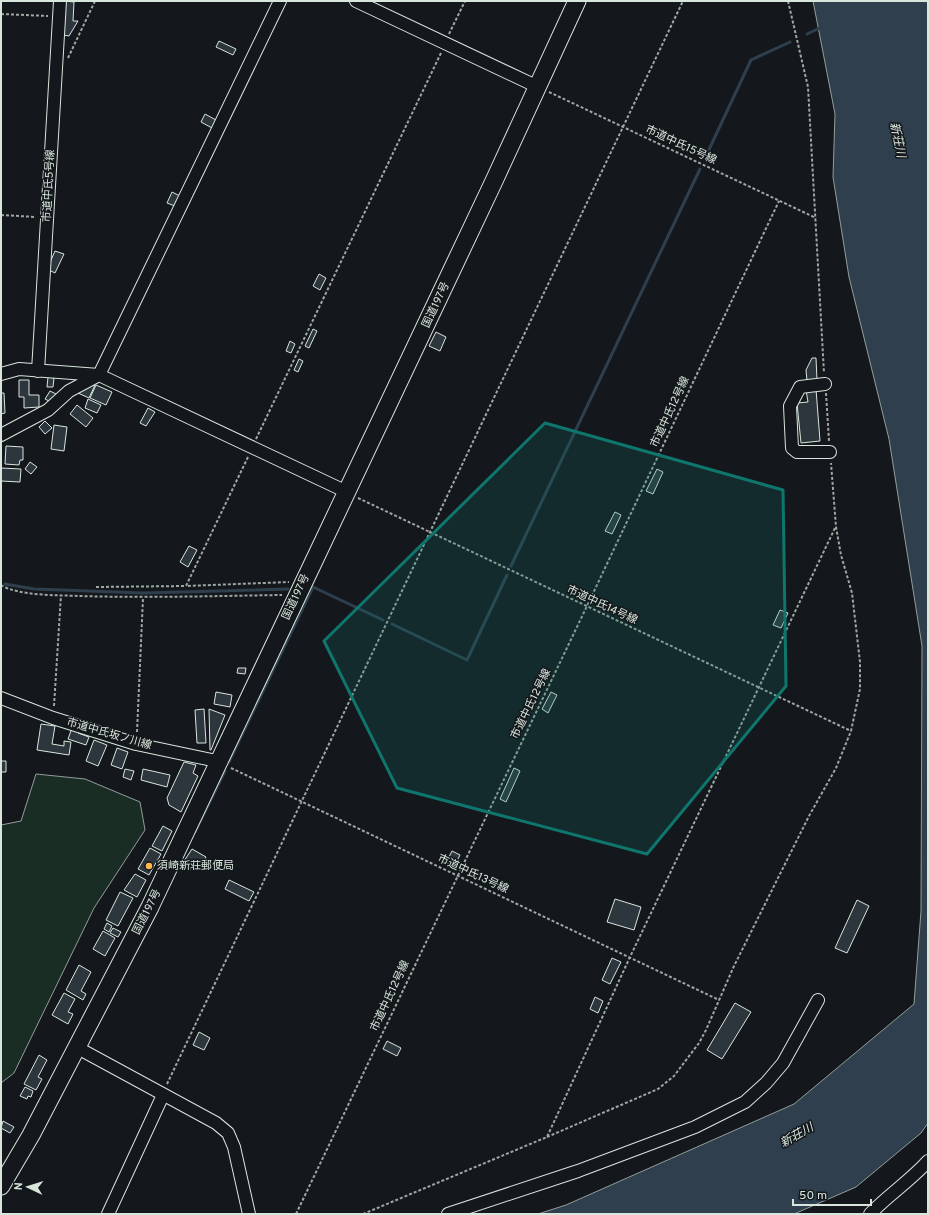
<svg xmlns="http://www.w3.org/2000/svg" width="929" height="1215" font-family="Overpass,'Noto Sans JP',sans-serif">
  <rect width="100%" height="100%" fill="#14181c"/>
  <path fill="#1a2d24" stroke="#939e99" d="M 36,774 L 85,779 L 140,802 L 145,830 L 94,908 L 14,1073 L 1,1083 L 1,825 L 21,821 Z"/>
  <path fill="#2f3f4d" stroke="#939e99" d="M 813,1 L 928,1 L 928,1123 L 921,1133 L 856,1187 L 794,1214 L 538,1214 L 566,1205 L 794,1104 L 914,1004 L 921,911 L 922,646 L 889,439 L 849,277 L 833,177 L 835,114 Z"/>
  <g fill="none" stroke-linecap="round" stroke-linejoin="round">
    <path stroke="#2f3f4d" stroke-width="3" d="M 807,34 L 822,27
      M 705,158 L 751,60 L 790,42
      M 511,566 L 700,169
      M 5,584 L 34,589 L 143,593 L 288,589
      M 392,624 L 467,660 L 507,575
      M 229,762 L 313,587 L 383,620
      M 195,832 L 225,771"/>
  </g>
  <path fill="#2c363c" stroke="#d8e6dc" d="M 65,1 L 74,2 L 73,21 L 78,21 L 69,36 L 63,35 Z
    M 219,41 L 236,49 L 233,55 L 216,47 Z
    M 205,114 L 216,120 L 212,128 L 201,122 Z
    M 172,192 L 180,196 L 175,206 L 167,203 Z
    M 55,251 L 64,254 L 55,273 L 47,269 Z
    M 319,274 L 326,278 L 320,290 L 313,286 Z
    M 313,329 L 317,331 L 309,348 L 305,346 Z
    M 436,332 L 446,337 L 440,351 L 429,346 Z
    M 290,341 L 295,344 L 291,353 L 286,351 Z
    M 812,358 L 816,358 L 817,380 L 807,381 L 806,370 Z
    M 299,359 L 303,361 L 298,372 L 294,370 Z
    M 48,377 L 54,378 L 53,387 L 47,387 Z
    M 19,380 L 29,380 L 29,395 L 39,395 L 39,407 L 24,408 L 24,397 L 19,397 Z
    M 95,385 L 89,398 L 78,393 L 87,386 Z
    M 96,385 L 112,392 L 106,405 L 90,398 Z
    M 816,389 L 820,441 L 801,443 L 797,403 L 808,402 L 806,390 Z
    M 50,391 L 58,395 L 53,403 L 45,399 Z
    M 1,393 L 4,393 L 5,413 L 1,414 Z
    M 88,399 L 101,405 L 97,413 L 85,408 Z
    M 77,405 L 93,418 L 86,427 L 70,414 Z
    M 148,408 L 155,412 L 146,426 L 140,423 Z
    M 45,421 L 52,428 L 45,434 L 39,427 Z
    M 54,425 L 67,427 L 64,451 L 51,449 Z
    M 6,446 L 23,447 L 23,460 L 20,460 L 19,465 L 5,464 Z
    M 30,462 L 37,467 L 31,474 L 25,469 Z
    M 1,468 L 21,469 L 20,482 L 1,481 Z
    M 657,469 L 663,472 L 653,494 L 646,491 Z
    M 615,512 L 621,515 L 612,534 L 605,531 Z
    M 189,546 L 197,550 L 188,567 L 180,562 Z
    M 780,610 L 788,613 L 781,628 L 773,625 Z
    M 238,668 L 246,668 L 245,674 L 237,673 Z
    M 216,692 L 232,695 L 230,707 L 214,704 Z
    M 551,692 L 557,695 L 548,713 L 542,709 Z
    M 204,709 L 206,743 L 197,743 L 195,710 Z
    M 209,709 L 225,715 L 211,750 L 210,750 Z
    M 41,724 L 55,726 L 52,744 L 64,746 L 64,741 L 71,742 L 69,755 L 37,750 Z
    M 72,728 L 79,731 L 78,733 L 89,737 L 86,745 L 68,739 Z
    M 94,740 L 107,745 L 98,766 L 86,761 Z
    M 117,748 L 128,752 L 122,769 L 111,765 Z
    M 1,761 L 6,761 L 6,772 L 1,772 Z
    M 184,762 L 196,765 L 193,773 L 198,776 L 181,812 L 169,805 L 167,798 Z
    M 514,768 L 520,771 L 506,802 L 500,799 Z
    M 125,769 L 134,771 L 131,780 L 123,777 Z
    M 143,769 L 170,775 L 167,787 L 141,780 Z
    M 163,826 L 172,831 L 162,851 L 152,846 Z
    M 150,848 L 161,854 L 149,875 L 138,869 Z
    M 192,849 L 206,857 L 203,863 L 197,860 L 191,870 L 182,864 Z
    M 452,851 L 460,855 L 454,867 L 446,863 Z
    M 135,874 L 146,880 L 137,897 L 124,890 Z
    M 229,880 L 254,892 L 249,901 L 225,889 Z
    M 120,892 L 133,898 L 118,926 L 106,920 Z
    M 615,899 L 641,907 L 634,930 L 607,922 Z
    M 857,900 L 869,906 L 847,953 L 835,948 Z
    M 107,923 L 112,926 L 109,932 L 104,929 Z
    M 113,928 L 121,932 L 118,937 L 110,933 Z
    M 103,931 L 115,938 L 105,956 L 93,949 Z
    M 612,958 L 621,962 L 610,984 L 602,980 Z
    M 79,965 L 91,972 L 81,991 L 86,994 L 83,1000 L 66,990 Z
    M 64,993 L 75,999 L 68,1012 L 73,1014 L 68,1024 L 52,1015 Z
    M 595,997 L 603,1001 L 598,1013 L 590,1009 Z
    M 735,1003 L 751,1012 L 722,1059 L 707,1050 Z
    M 199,1032 L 210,1038 L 204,1050 L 193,1045 Z
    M 387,1041 L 401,1048 L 397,1056 L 383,1049 Z
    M 39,1055 L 47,1060 L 38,1077 L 42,1079 L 36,1090 L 24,1084 Z
    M 25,1087 L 33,1091 L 31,1097 L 28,1096 L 27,1099 L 20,1096 Z
    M 3,1121 L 14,1127 L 10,1133 L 1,1128 Z"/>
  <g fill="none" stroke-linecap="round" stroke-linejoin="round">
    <defs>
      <path id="minor" d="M 356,1 L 538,87
        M 38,371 L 60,1
        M 1,374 L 19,369 L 99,375 L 347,492
        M 825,384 L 800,387 L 790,406 L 792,448 L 797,452 L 830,452
        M 1,435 L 48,410 L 69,391 L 99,375 L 280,1
        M 1,698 L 53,718 L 136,744 L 212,760 L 219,763
        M 76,1047 L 216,1123 L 228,1133 L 234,1147 L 249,1214
        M 108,1214 L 163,1095
        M 448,1214 L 578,1171 L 695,1127 L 745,1102 L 766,1083 L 783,1063 L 818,1000
        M 870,1214 C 888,1195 910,1181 928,1161"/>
      <path id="highway" d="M 1,1186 L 31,1135 L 150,907 L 494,181 L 577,1"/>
    </defs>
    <use href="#minor" stroke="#d8e6dc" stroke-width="14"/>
    <use href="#highway" stroke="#d8e6dc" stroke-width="19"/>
    <path stroke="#9da8a2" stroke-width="2" stroke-dasharray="3 2" stroke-linecap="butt" d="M 788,1 L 808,87 L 824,373
      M 1,14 L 48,16
      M 449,34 L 465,1
      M 68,58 L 95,1
      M 549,92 L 816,218
      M 1,215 L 36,217
      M 826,393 L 829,441
      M 256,439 L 441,53
      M 248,457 L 186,586 L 289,582
      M 358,498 L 851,731
      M 1,585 C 18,596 58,595 79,596 C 147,598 214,596 282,595
      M 96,587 L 186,586
      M 54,706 L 61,595
      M 137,732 L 143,598
      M 231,768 L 719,1000
      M 167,1084 L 683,1
      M 547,1137 L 658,1089 L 674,1076 L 699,1043 L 706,1030 L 734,966 L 809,816 L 836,768 L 851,731 L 860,689 L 860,662 L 852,593 L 841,555 L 836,527 L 831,463
      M 296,1214 L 587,606 L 779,201
      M 363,1214 L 547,1137 L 630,957 L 835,528"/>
    <use href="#minor" stroke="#14181c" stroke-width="12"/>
    <use href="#highway" stroke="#14181c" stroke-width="17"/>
  </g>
  <path fill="#0f766e" fill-opacity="0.2" stroke="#0f766e" stroke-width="3" stroke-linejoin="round" d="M 545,423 L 783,490 L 786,686 L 647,854 L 397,788 L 324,641 Z"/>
  <circle fill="#ffb74d" stroke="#14181c" stroke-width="1.5" cx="149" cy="866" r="4"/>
  <g text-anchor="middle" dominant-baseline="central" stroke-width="3" stroke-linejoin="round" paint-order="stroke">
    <g font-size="11" fill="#d8e6dc" stroke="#14181c">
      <text transform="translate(681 145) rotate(25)">市道中氏15号線</text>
      <text transform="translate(49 186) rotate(-87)">市道中氏5号線</text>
      <text transform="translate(436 305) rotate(-65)">国道197号</text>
      <text transform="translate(670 412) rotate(-65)">市道中氏12号線</text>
      <text transform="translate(296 597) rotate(-65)">国道197号</text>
      <text transform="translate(602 605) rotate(25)">市道中氏14号線</text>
      <text transform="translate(531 704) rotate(-64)">市道中氏12号線</text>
      <text transform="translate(109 734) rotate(16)">市道中氏坂ノ川線</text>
      <text transform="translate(473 874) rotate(25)">市道中氏13号線</text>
      <text transform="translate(147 912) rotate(-63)">国道197号</text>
      <text transform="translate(390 996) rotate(-65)">市道中氏12号線</text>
    </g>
    <g font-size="11" fill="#d8e6dc" stroke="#14181c" text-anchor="start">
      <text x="157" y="866">須崎新荘郵便局</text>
    </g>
    <g font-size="12" font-style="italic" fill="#d8e6dc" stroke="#14181c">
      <text transform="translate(897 140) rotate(78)">新荘川</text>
      <text transform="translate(797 1136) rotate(-30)">新荘川</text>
    </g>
  </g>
  <rect width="929" height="1215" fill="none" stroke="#d8e6dc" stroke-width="4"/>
  <g transform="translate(28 1187) rotate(274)" stroke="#14181c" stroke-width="3" paint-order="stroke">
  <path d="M0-3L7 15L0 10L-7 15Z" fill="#d8e6dc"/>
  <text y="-6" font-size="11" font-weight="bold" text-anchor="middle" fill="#d8e6dc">N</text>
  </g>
  <path d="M793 1199v6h78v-6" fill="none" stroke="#d8e6dc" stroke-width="2"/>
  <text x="799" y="1199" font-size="12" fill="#d8e6dc" stroke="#14181c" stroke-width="3" paint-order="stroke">50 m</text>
</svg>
